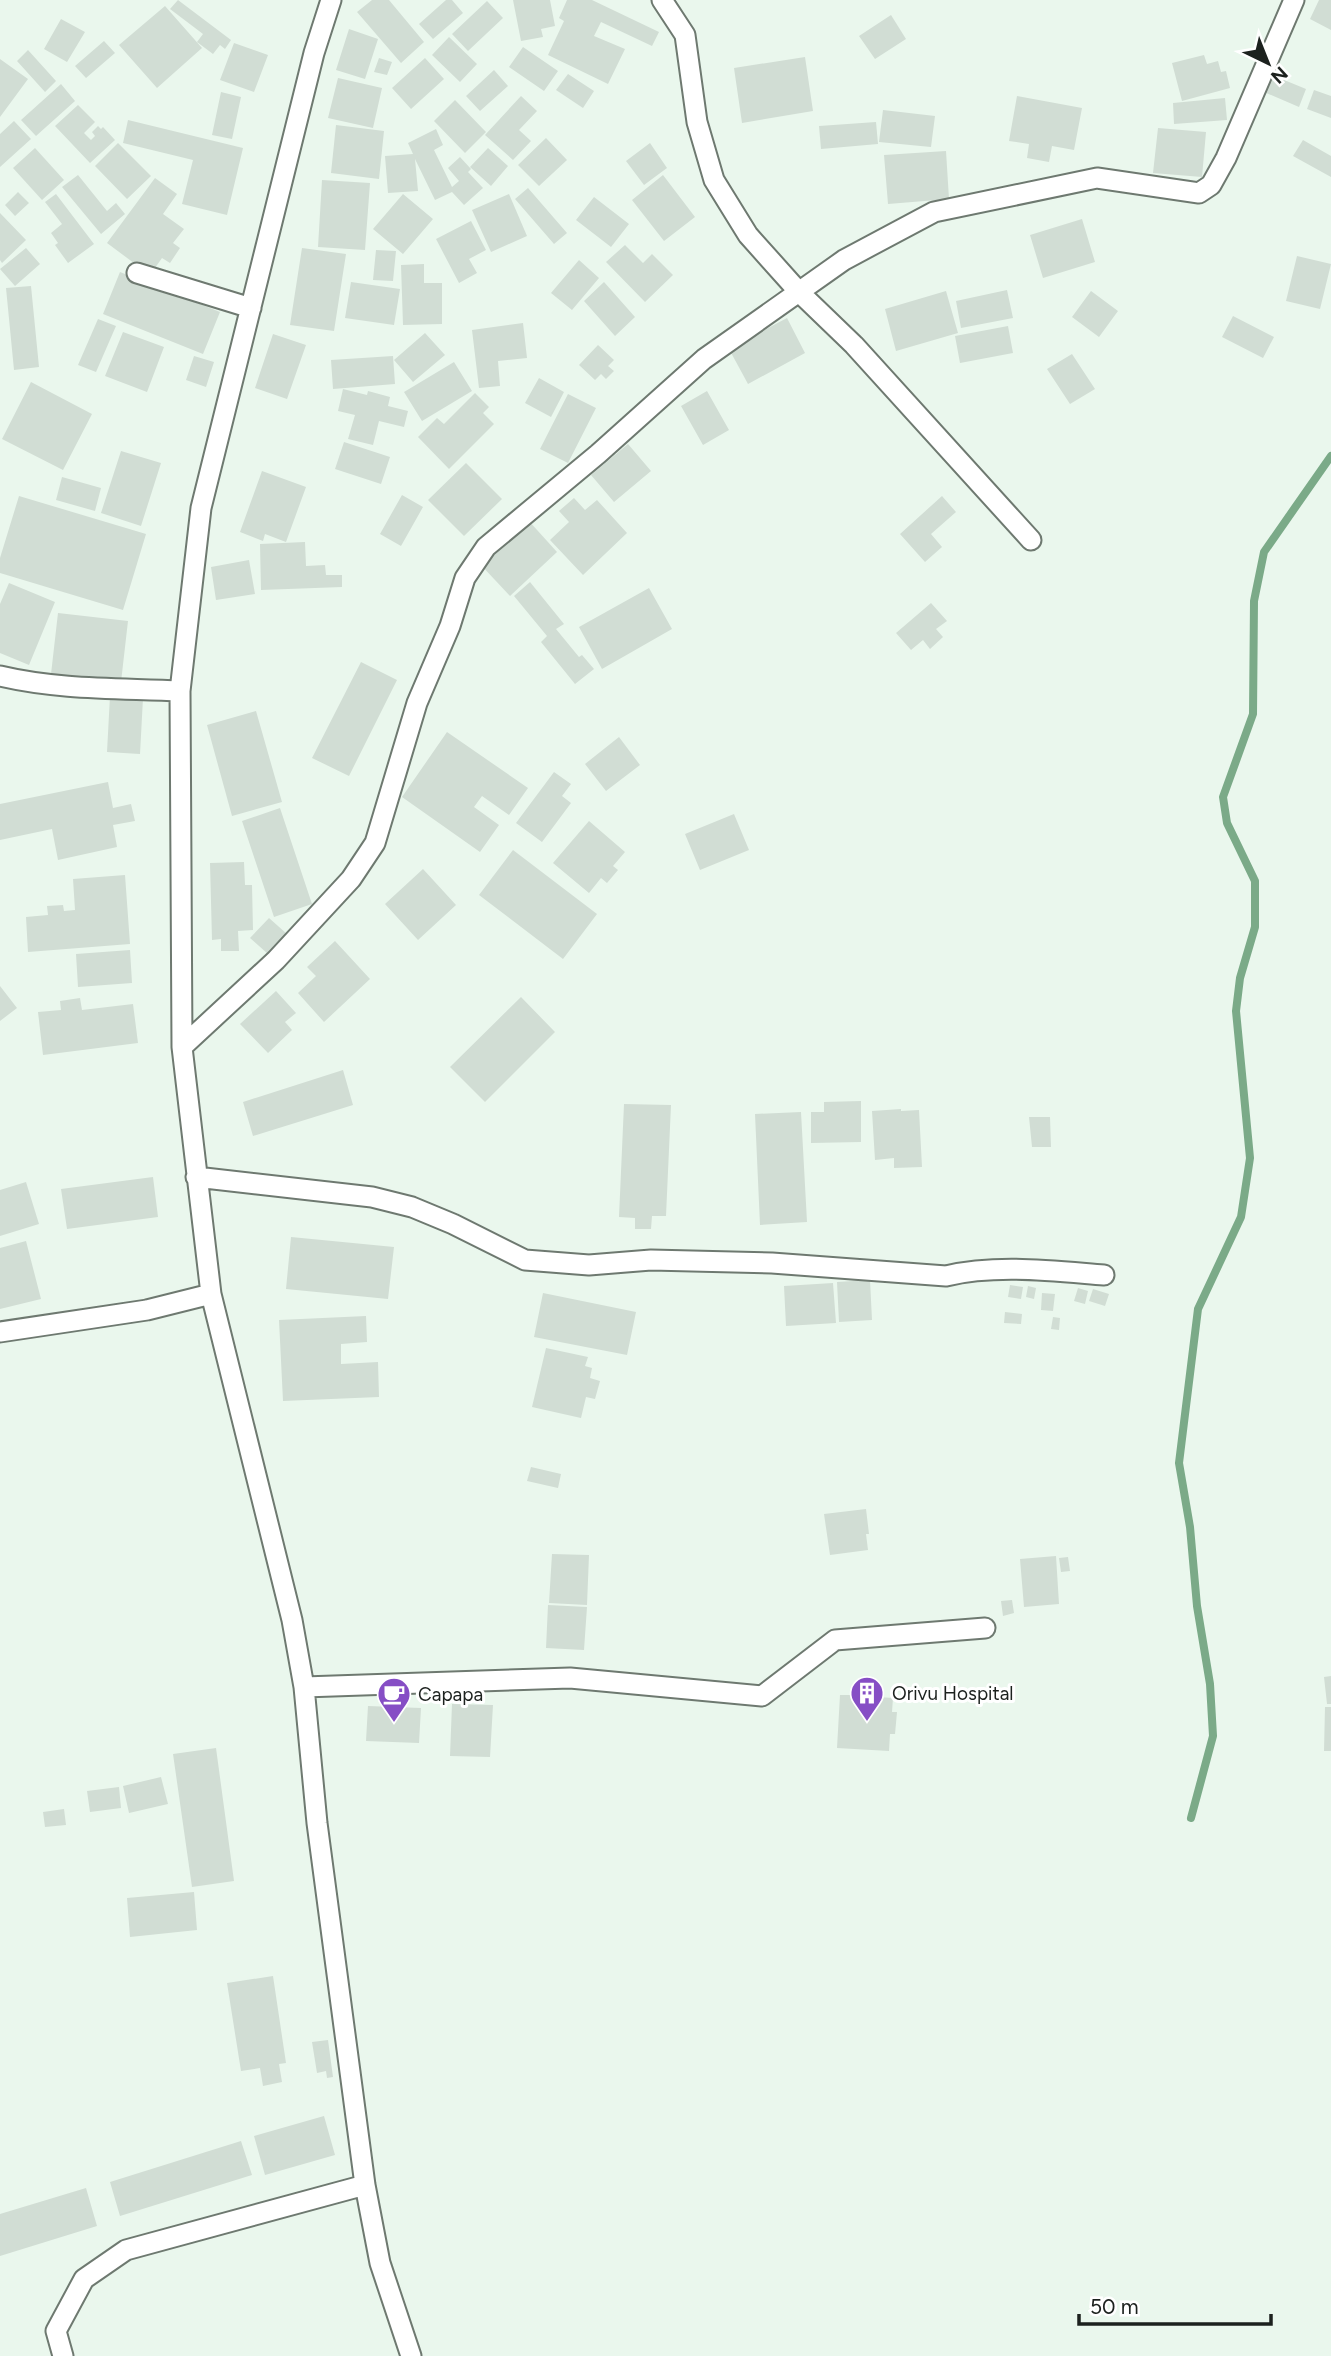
<svg xmlns="http://www.w3.org/2000/svg" width="1331" height="2356" font-family="Figtree,sans-serif">
  <rect width="100%" height="100%" fill="#eaf7ed"/>
  <g fill="none" stroke-linecap="round" stroke-linejoin="round">
    <path stroke="#7baa88" stroke-width="8" d="M 1191,1818 L 1213,1736 L 1210,1684 L 1197,1606 L 1190,1527 L 1179,1463 L 1198,1309 L 1241,1217 L 1250,1158 L 1236,1011 L 1240,978 L 1255,927 L 1255,881 L 1227,823 L 1223,797 L 1253,714 L 1254,601 L 1264,552 L 1331,456"/>
  </g>
  <path fill="#d1ddd4" d="M 178,0 L 231,40 L 225,49 L 220,45 L 213,54 L 197,42 L 203,34 L 170,9 Z
    M 372,0 L 389,0 L 424,42 L 401,63 L 357,12 Z
    M 446,0 L 452,0 L 463,13 L 433,39 L 419,24 Z
    M 513,0 L 550,0 L 555,26 L 541,29 L 543,37 L 521,41 Z
    M 567,0 L 592,0 L 659,32 L 652,46 L 601,22 L 594,36 L 625,49 L 608,84 L 548,55 L 564,21 L 559,18 Z
    M 1319,0 L 1331,0 L 1331,30 L 1310,19 Z
    M 487,1 L 503,18 L 468,51 L 452,34 Z
    M 165,6 L 202,48 L 157,88 L 119,45 Z
    M 891,15 L 906,39 L 875,59 L 859,36 Z
    M 61,19 L 85,32 L 67,62 L 44,49 Z
    M 349,29 L 378,39 L 365,79 L 336,70 Z
    M 449,37 L 477,64 L 460,82 L 432,55 Z
    M 104,41 L 115,53 L 86,78 L 75,66 Z
    M 234,43 L 268,55 L 254,92 L 220,80 Z
    M 523,47 L 558,71 L 544,91 L 509,67 Z
    M 28,50 L 56,81 L 45,92 L 17,61 Z
    M 1204,55 L 1207,64 L 1218,61 L 1221,72 L 1226,71 L 1230,88 L 1182,101 L 1172,63 Z
    M 805,57 L 813,111 L 742,123 L 734,68 Z
    M 379,58 L 392,62 L 387,75 L 374,72 Z
    M 425,58 L 444,79 L 411,109 L 392,88 Z
    M 0,59 L 28,79 L 0,117 Z
    M 494,70 L 508,86 L 480,111 L 466,96 Z
    M 568,74 L 594,91 L 583,108 L 556,90 Z
    M 1272,75 L 1306,89 L 1299,107 L 1264,92 Z
    M 338,78 L 382,88 L 373,128 L 328,118 Z
    M 61,84 L 75,101 L 36,136 L 21,120 Z
    M 1314,90 L 1331,96 L 1331,118 L 1307,109 Z
    M 221,92 L 241,97 L 232,139 L 212,135 Z
    M 521,96 L 537,111 L 519,130 L 531,141 L 513,160 L 485,135 Z
    M 1017,96 L 1082,108 L 1074,150 L 1052,146 L 1049,162 L 1027,158 L 1029,144 L 1009,141 Z
    M 1225,98 L 1227,120 L 1174,124 L 1173,103 Z
    M 455,100 L 486,132 L 465,153 L 434,121 Z
    M 78,105 L 95,122 L 84,133 L 91,140 L 95,136 L 92,132 L 98,126 L 101,129 L 103,127 L 115,140 L 90,163 L 55,126 Z
    M 883,110 L 935,116 L 931,147 L 879,142 Z
    M 128,120 L 243,148 L 227,215 L 182,204 L 193,160 L 123,143 Z
    M 14,121 L 31,139 L 0,167 L 0,134 Z
    M 876,122 L 878,144 L 821,149 L 819,126 Z
    M 336,125 L 384,131 L 379,179 L 331,173 Z
    M 1158,128 L 1206,132 L 1202,177 L 1153,173 Z
    M 436,129 L 443,145 L 434,150 L 452,187 L 459,181 L 448,168 L 460,157 L 471,169 L 468,172 L 483,188 L 464,205 L 452,192 L 435,200 L 415,159 L 418,191 L 388,193 L 385,156 L 413,154 L 408,143 Z
    M 546,138 L 567,160 L 539,186 L 518,165 Z
    M 1303,140 L 1331,156 L 1331,177 L 1293,156 Z
    M 118,143 L 151,176 L 127,199 L 95,166 Z
    M 650,143 L 667,168 L 644,185 L 626,161 Z
    M 35,148 L 64,180 L 42,200 L 13,168 Z
    M 488,148 L 508,166 L 491,186 L 470,167 Z
    M 946,151 L 949,199 L 888,204 L 884,155 Z
    M 78,175 L 107,211 L 116,203 L 125,214 L 101,234 L 62,187 Z
    M 663,175 L 695,217 L 664,241 L 632,200 Z
    M 155,178 L 177,194 L 163,214 L 184,229 L 173,243 L 180,248 L 170,263 L 162,258 L 150,275 L 107,243 Z
    M 322,180 L 370,183 L 365,250 L 318,247 Z
    M 528,188 L 567,233 L 554,244 L 515,199 Z
    M 18,192 L 29,203 L 15,216 L 5,205 Z
    M 56,194 L 94,244 L 68,263 L 55,245 L 58,243 L 51,233 L 62,224 L 45,202 Z
    M 403,194 L 433,219 L 403,254 L 373,229 Z
    M 509,194 L 527,236 L 491,252 L 472,210 Z
    M 594,197 L 629,224 L 611,247 L 576,220 Z
    M 0,213 L 26,240 L 2,263 L 0,260 Z
    M 1082,219 L 1095,262 L 1043,278 L 1030,235 Z
    M 471,221 L 486,250 L 469,259 L 477,273 L 459,283 L 436,239 Z
    M 625,245 L 643,263 L 652,254 L 673,275 L 645,302 L 606,262 Z
    M 26,248 L 40,264 L 15,286 L 0,269 Z
    M 302,248 L 346,254 L 334,331 L 290,325 Z
    M 376,250 L 396,251 L 393,281 L 373,280 Z
    M 1297,256 L 1331,264 L 1320,309 L 1286,301 Z
    M 579,260 L 599,278 L 572,310 L 551,293 Z
    M 424,264 L 424,283 L 442,283 L 442,324 L 403,325 L 401,265 Z
    M 120,272 L 220,312 L 203,354 L 103,314 Z
    M 351,282 L 400,289 L 394,325 L 345,318 Z
    M 604,282 L 635,317 L 615,336 L 584,301 Z
    M 31,286 L 39,367 L 14,370 L 6,288 Z
    M 1007,290 L 1013,318 L 961,328 L 956,301 Z
    M 946,291 L 958,333 L 896,351 L 885,309 Z
    M 1091,291 L 1118,311 L 1099,337 L 1072,317 Z
    M 1233,316 L 1274,337 L 1263,358 L 1222,337 Z
    M 787,318 L 805,353 L 748,384 L 729,349 Z
    M 98,319 L 116,326 L 96,372 L 78,365 Z
    M 523,323 L 527,358 L 498,361 L 500,386 L 479,388 L 472,330 Z
    M 1008,326 L 1013,353 L 960,363 L 955,336 Z
    M 123,332 L 164,347 L 147,392 L 105,376 Z
    M 425,333 L 445,355 L 413,382 L 394,360 Z
    M 273,334 L 306,345 L 287,399 L 255,388 Z
    M 598,345 L 614,360 L 608,366 L 614,371 L 606,379 L 601,374 L 595,380 L 579,365 Z
    M 1072,354 L 1095,389 L 1070,404 L 1047,369 Z
    M 194,356 L 214,362 L 206,387 L 186,380 Z
    M 393,356 L 395,384 L 333,389 L 331,360 Z
    M 454,362 L 472,391 L 422,421 L 404,392 Z
    M 539,378 L 564,392 L 551,417 L 525,403 Z
    M 31,382 L 92,414 L 63,470 L 2,439 Z
    M 343,389 L 367,395 L 368,391 L 390,397 L 388,406 L 408,411 L 404,427 L 379,421 L 373,445 L 348,439 L 355,415 L 338,411 Z
    M 707,391 L 729,430 L 703,445 L 681,406 Z
    M 475,393 L 489,407 L 483,413 L 494,424 L 449,469 L 418,437 L 437,418 L 444,424 Z
    M 568,394 L 596,408 L 568,463 L 540,449 Z
    M 344,442 L 390,457 L 381,484 L 335,469 Z
    M 628,444 L 651,471 L 614,502 L 591,475 Z
    M 121,451 L 161,463 L 141,526 L 101,513 Z
    M 466,463 L 502,499 L 464,536 L 428,500 Z
    M 262,471 L 306,487 L 286,542 L 265,534 L 263,541 L 240,532 Z
    M 62,477 L 101,488 L 95,511 L 56,500 Z
    M 402,495 L 423,507 L 401,546 L 380,534 Z
    M 19,496 L 146,534 L 123,610 L 0,573 L 0,558 Z
    M 942,496 L 956,512 L 931,534 L 942,547 L 925,562 L 900,534 Z
    M 574,498 L 585,510 L 597,500 L 627,533 L 583,575 L 550,540 L 569,522 L 559,511 Z
    M 528,520 L 557,552 L 510,596 L 480,564 Z
    M 305,542 L 306,566 L 325,565 L 326,575 L 342,575 L 342,587 L 261,590 L 260,544 Z
    M 249,560 L 255,594 L 216,600 L 211,567 Z
    M 530,582 L 564,624 L 556,629 L 579,657 L 582,655 L 594,669 L 575,684 L 541,642 L 547,636 L 514,596 Z
    M 9,583 L 55,602 L 29,665 L 0,653 L 0,604 Z
    M 649,588 L 672,629 L 602,669 L 579,627 Z
    M 931,603 L 947,621 L 936,629 L 943,637 L 930,649 L 923,640 L 911,650 L 896,633 Z
    M 58,613 L 128,621 L 121,682 L 51,674 Z
    M 361,662 L 397,680 L 349,776 L 312,758 Z
    M 110,696 L 143,698 L 140,754 L 107,752 Z
    M 256,711 L 282,802 L 232,816 L 207,725 Z
    M 447,732 L 528,788 L 509,815 L 482,796 L 474,807 L 499,825 L 480,852 L 402,797 Z
    M 619,737 L 640,765 L 606,791 L 585,764 Z
    M 554,772 L 571,784 L 562,796 L 571,803 L 542,842 L 516,823 Z
    M 108,782 L 113,808 L 131,804 L 135,821 L 113,825 L 117,847 L 58,860 L 52,829 L 0,840 L 0,804 Z
    M 280,808 L 312,904 L 274,917 L 242,821 Z
    M 734,814 L 749,850 L 700,870 L 685,834 Z
    M 589,821 L 625,852 L 613,866 L 618,870 L 607,883 L 601,878 L 589,893 L 553,863 Z
    M 513,850 L 597,914 L 563,959 L 479,895 Z
    M 244,862 L 245,885 L 252,885 L 253,930 L 238,931 L 239,951 L 221,951 L 221,939 L 212,940 L 210,863 Z
    M 423,869 L 456,905 L 418,940 L 385,904 Z
    M 125,875 L 130,944 L 28,952 L 26,917 L 48,915 L 47,906 L 63,905 L 64,911 L 75,910 L 73,879 Z
    M 269,918 L 287,934 L 268,954 L 250,938 Z
    M 335,941 L 370,979 L 324,1022 L 298,993 L 316,976 L 307,967 Z
    M 130,950 L 132,983 L 78,987 L 76,954 Z
    M 0,986 L 17,1008 L 0,1021 Z
    M 276,991 L 296,1013 L 285,1022 L 292,1030 L 268,1053 L 240,1024 Z
    M 521,997 L 555,1032 L 485,1102 L 450,1067 Z
    M 80,998 L 82,1010 L 133,1004 L 138,1043 L 43,1055 L 38,1012 L 61,1010 L 60,1001 Z
    M 343,1070 L 353,1105 L 253,1136 L 243,1102 Z
    M 861,1101 L 861,1142 L 811,1143 L 811,1112 L 824,1112 L 824,1102 Z
    M 624,1104 L 671,1105 L 666,1216 L 652,1216 L 651,1229 L 635,1229 L 635,1218 L 619,1217 Z
    M 901,1109 L 901,1111 L 919,1110 L 922,1167 L 894,1168 L 894,1158 L 875,1160 L 872,1111 Z
    M 801,1112 L 807,1222 L 760,1225 L 755,1114 Z
    M 1029,1117 L 1050,1117 L 1051,1147 L 1032,1147 Z
    M 153,1177 L 158,1217 L 67,1229 L 61,1189 Z
    M 26,1182 L 39,1224 L 0,1236 L 0,1190 Z
    M 291,1237 L 394,1247 L 388,1299 L 286,1289 Z
    M 26,1241 L 41,1299 L 0,1309 L 0,1248 Z
    M 870,1280 L 872,1320 L 839,1322 L 837,1282 Z
    M 833,1283 L 836,1323 L 786,1326 L 784,1286 Z
    M 1010,1285 L 1023,1287 L 1021,1299 L 1008,1297 Z
    M 1028,1286 L 1036,1288 L 1034,1299 L 1026,1297 Z
    M 1078,1288 L 1088,1291 L 1085,1304 L 1074,1301 Z
    M 1093,1289 L 1109,1294 L 1105,1306 L 1089,1301 Z
    M 543,1293 L 636,1312 L 627,1355 L 534,1337 Z
    M 1042,1293 L 1055,1294 L 1053,1311 L 1041,1310 Z
    M 1005,1312 L 1022,1314 L 1021,1324 L 1004,1323 Z
    M 366,1316 L 367,1342 L 341,1344 L 341,1364 L 378,1362 L 379,1397 L 283,1401 L 279,1320 Z
    M 1053,1317 L 1060,1318 L 1059,1330 L 1051,1329 Z
    M 546,1348 L 588,1357 L 585,1366 L 592,1368 L 590,1378 L 600,1381 L 595,1399 L 586,1397 L 581,1418 L 532,1407 Z
    M 531,1467 L 561,1474 L 558,1488 L 527,1481 Z
    M 866,1509 L 869,1534 L 866,1534 L 868,1550 L 830,1555 L 824,1514 Z
    M 552,1554 L 589,1555 L 587,1605 L 549,1603 Z
    M 1056,1556 L 1059,1604 L 1024,1607 L 1020,1559 Z
    M 1068,1557 L 1070,1571 L 1061,1572 L 1059,1558 Z
    M 1012,1600 L 1014,1613 L 1003,1616 L 1001,1601 Z
    M 548,1605 L 587,1607 L 584,1650 L 546,1648 Z
    M 1331,1676 L 1331,1704 L 1327,1704 L 1324,1677 Z
    M 855,1687 L 878,1689 L 878,1697 L 893,1698 L 892,1712 L 897,1712 L 895,1734 L 890,1734 L 889,1751 L 837,1748 L 840,1695 L 855,1695 Z
    M 452,1704 L 493,1705 L 490,1757 L 450,1756 Z
    M 368,1706 L 421,1708 L 419,1743 L 366,1741 Z
    M 1325,1707 L 1331,1707 L 1331,1751 L 1324,1751 Z
    M 216,1748 L 234,1881 L 192,1887 L 173,1754 Z
    M 161,1777 L 168,1804 L 129,1813 L 123,1786 Z
    M 119,1787 L 121,1808 L 90,1812 L 87,1791 Z
    M 64,1809 L 66,1825 L 45,1827 L 43,1812 Z
    M 194,1892 L 197,1930 L 130,1937 L 127,1898 Z
    M 273,1976 L 286,2063 L 279,2064 L 282,2082 L 263,2086 L 260,2068 L 241,2071 L 227,1983 Z
    M 328,2040 L 333,2077 L 327,2078 L 326,2071 L 317,2073 L 312,2042 Z
    M 324,2116 L 335,2155 L 265,2175 L 254,2136 Z
    M 241,2141 L 252,2175 L 120,2216 L 110,2182 Z
    M 86,2188 L 97,2226 L 0,2256 L 0,2214 Z"/>
  <g fill="none" stroke-linecap="round" stroke-linejoin="round">
    <defs>
      <path id="minor" d="M 331,0 L 314,53 L 201,508 L 180,691 L 182,1047 L 211,1294 L 292,1620 L 304,1687 L 317,1823 L 365,2185 L 380,2263 L 411,2356
        M 662,0 L 685,35 L 697,122 L 714,180 L 748,235 L 799,292 L 854,345 L 1031,540
        M 137,273 L 251,308
        M 0,676 C 59,690 120,688 180,691
        M 182,1047 L 276,960 L 351,879 L 375,843 L 417,703 L 450,626 L 465,578 L 486,547 L 598,454 L 704,359 L 844,260 L 934,212 L 1097,178 L 1199,193 L 1211,185 L 1226,158 L 1294,0
        M 196,1177 L 372,1197 L 412,1207 L 453,1224 L 525,1260 L 589,1265 L 651,1260 L 772,1263 L 946,1276 C 996,1264 1053,1271 1104,1275
        M 0,1332 L 147,1310 L 211,1294
        M 304,1687 L 570,1678 L 762,1696 L 835,1640 L 985,1628
        M 63,2356 L 56,2331 L 84,2279 L 126,2250 L 365,2185"/>
    </defs>
    <use href="#minor" stroke="#6e7970" stroke-width="23"/>
    <use href="#minor" stroke="#fff" stroke-width="19"/>
  </g>
  <defs>
    <symbol id="building-pin" viewBox="-11 -11 22 30"><path d="M0 17L-7.5 6A9.5 9.5 0 1 1 7.5 6Z" fill="#864ec5" stroke="#fff"/><path d="M-4-6H4V6H1V3H-1V6H-4ZM-2.5-4.3h1.7v1.8h-1.7ZM.8-4.3h1.7v1.8H.8ZM-2.5-1h1.7V.8h-1.7ZM.8-1h1.7V.8H.8Z" fill="#fff"/></symbol>
    <symbol id="cafe-pin" viewBox="-11 -11 22 30"><path d="M0 17L-7.5 6A9.5 9.5 0 1 1 7.5 6Z" fill="#864ec5" stroke="#fff"/><path d="M-5.5-4.5H6V0H3Q3 3.5 0 3.5H-2.5Q-5.5 3.5-5.5 0ZM3-3.2v2h1.7v-2ZM-6 4.5H4V6H-6Z" fill="#fff"/></symbol>
  </defs>
  <g fill-rule="evenodd">
    <use href="#building-pin" x="848" y="1674" width="38" height="52"/>
    <use href="#cafe-pin" x="375" y="1675" width="38" height="52"/>
  </g>
  <g text-anchor="middle" dominant-baseline="central" stroke-width="6" stroke-linejoin="round" paint-order="stroke">
    <g font-size="19" fill="#1c211e" stroke="#fff" text-anchor="start">
      <text x="892" y="1693">Orivu Hospital</text>
      <text x="418" y="1694">Capapa</text>
    </g>
  </g>
  <g transform="translate(1268 63) rotate(137)" stroke="#ffffff" stroke-width="5" paint-order="stroke">
  <path d="M0-5L12 26L0 18L-12 26Z" fill="#1c211e"/>
  <text y="-10" font-size="19" font-weight="bold" text-anchor="middle" fill="#1c211e">N</text>
  </g>
  <path d="M1079 2314v10h192v-10" fill="none" stroke="#1c211e" stroke-width="3.5"/>
  <text x="1090" y="2314" font-size="21" fill="#1c211e" stroke="#ffffff" stroke-width="5" paint-order="stroke">50 m</text>
</svg>
